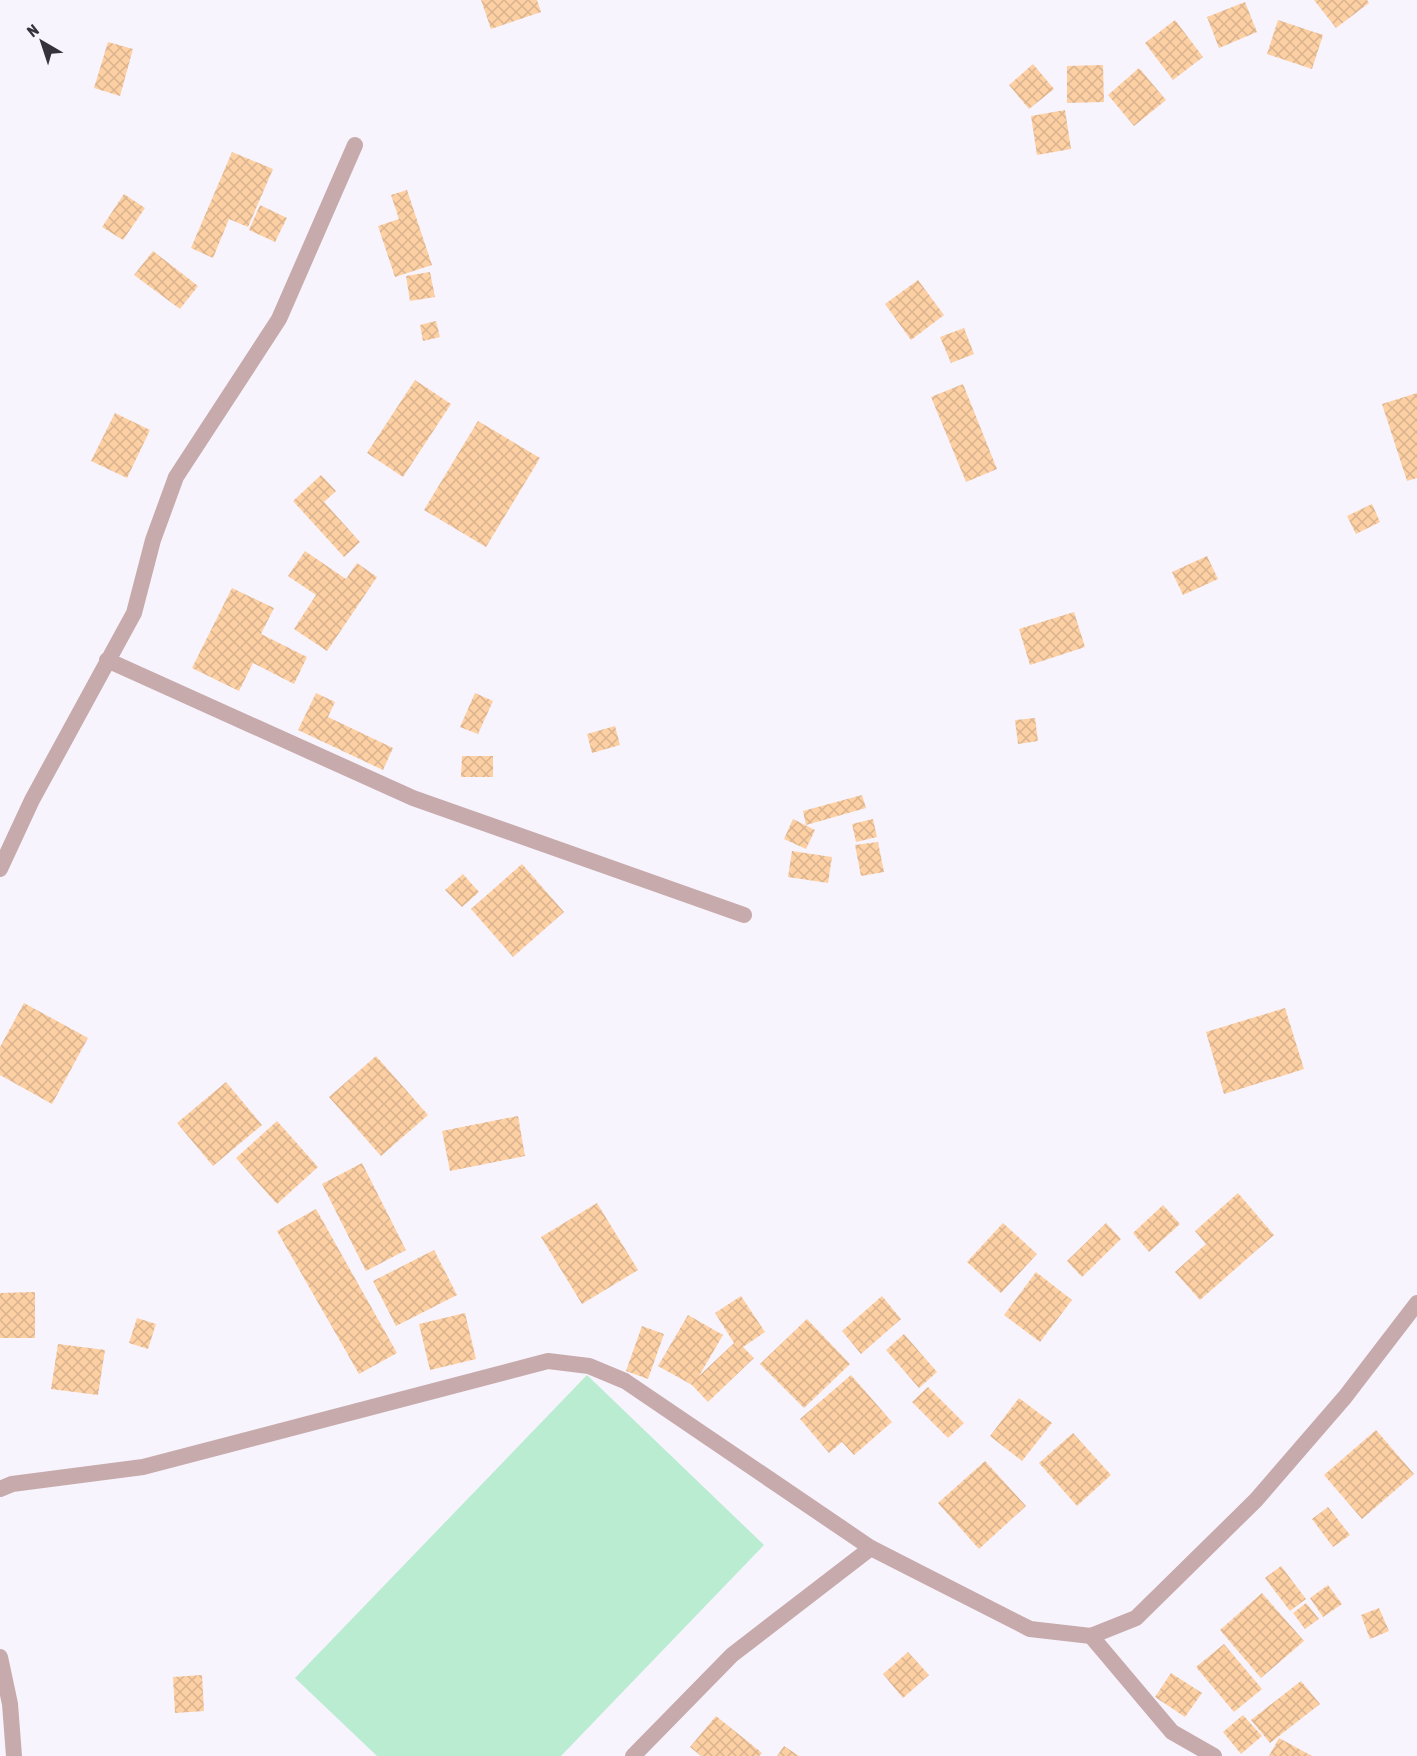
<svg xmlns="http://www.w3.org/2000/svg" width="1417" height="1756" font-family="'Asap Condensed',sans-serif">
  <defs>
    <pattern id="building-cross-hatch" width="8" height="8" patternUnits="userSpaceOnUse" patternTransform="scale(1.5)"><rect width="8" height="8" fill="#fdd0a4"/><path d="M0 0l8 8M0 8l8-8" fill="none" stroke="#d9b38e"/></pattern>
  </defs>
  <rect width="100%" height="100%" fill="#f8f4fd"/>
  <path fill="#b9ecd1" d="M 587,1375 L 764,1545 L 561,1756 L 377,1756 L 295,1678 Z"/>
  <path fill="url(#building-cross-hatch)" d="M 481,0 L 537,0 L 541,12 L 491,29 Z
    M 1314,0 L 1367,0 L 1369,3 L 1336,28 Z
    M 1245,2 L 1257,32 L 1219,48 L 1207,17 Z
    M 1175,20 L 1203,57 L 1173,80 L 1145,43 Z
    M 1278,20 L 1323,35 L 1312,69 L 1267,54 Z
    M 108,42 L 133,49 L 120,96 L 94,88 Z
    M 1033,64 L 1054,89 L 1029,109 L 1009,85 Z
    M 1103,65 L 1104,102 L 1067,103 L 1067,66 Z
    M 1139,68 L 1166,100 L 1134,126 L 1108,95 Z
    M 1065,110 L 1071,149 L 1037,155 L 1031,116 Z
    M 232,152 L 273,169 L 248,227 L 229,219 L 213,258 L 191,248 Z
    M 407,190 L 432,265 L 395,277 L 378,226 L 399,219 L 391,195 Z
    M 124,194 L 145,208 L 123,240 L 102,227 Z
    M 260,205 L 287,218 L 275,242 L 249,230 Z
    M 153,251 L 198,286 L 180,309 L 134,275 Z
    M 430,272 L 435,297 L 410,301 L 406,276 Z
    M 918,280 L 944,315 L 911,340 L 885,304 Z
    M 436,321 L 440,337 L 423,341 L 420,325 Z
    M 964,328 L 974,354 L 951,363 L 940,337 Z
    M 415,380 L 451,404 L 403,477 L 367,453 Z
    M 963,384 L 997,469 L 966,482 L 931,397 Z
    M 1417,393 L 1417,478 L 1407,481 L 1382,404 Z
    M 115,413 L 150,430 L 127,478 L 91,461 Z
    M 478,421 L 540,458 L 486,547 L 424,510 Z
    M 321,475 L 336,491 L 324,502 L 360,542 L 344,557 L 293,501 Z
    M 1372,504 L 1380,522 L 1356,534 L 1347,516 Z
    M 305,551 L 346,579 L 357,563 L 377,577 L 327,651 L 294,629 L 316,595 L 288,576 Z
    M 1207,556 L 1218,579 L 1183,595 L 1172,572 Z
    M 232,588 L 274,608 L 261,634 L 307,657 L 294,684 L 253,663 L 239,691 L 192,668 Z
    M 1074,612 L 1085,647 L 1030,665 L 1019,629 Z
    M 316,693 L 335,702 L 328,717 L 393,748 L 383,770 L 298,730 Z
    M 475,693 L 493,701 L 478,734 L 460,727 Z
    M 1035,718 L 1038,741 L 1018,744 L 1015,720 Z
    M 615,726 L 620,745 L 592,753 L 587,734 Z
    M 462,756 L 493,756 L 493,777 L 461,777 Z
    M 862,795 L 866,808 L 806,825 L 803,811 Z
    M 793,819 L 815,830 L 806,849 L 784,839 Z
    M 873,819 L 877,837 L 856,842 L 852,824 Z
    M 878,842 L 884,872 L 861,876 L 855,845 Z
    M 792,851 L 832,857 L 828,883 L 788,877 Z
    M 522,864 L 564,912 L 513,957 L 471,909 Z
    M 463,874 L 479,892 L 462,907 L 445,890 Z
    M 24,1003 L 88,1038 L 52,1104 L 0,1075 L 0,1047 Z
    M 1285,1008 L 1304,1069 L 1224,1094 L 1206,1032 Z
    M 376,1056 L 428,1115 L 381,1156 L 329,1097 Z
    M 226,1082 L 262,1125 L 213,1166 L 177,1123 Z
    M 518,1116 L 525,1156 L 450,1171 L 442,1131 Z
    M 277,1121 L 318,1167 L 277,1204 L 236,1158 Z
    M 362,1163 L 406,1250 L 366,1271 L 322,1184 Z
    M 1238,1193 L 1274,1235 L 1200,1300 L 1175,1272 L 1206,1244 L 1195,1231 Z
    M 597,1203 L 638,1270 L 582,1304 L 541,1237 Z
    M 1163,1205 L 1180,1224 L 1149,1252 L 1133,1233 Z
    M 316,1209 L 397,1353 L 359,1374 L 277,1231 Z
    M 1003,1223 L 1037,1254 L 1001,1293 L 967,1262 Z
    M 1106,1223 L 1121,1239 L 1082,1277 L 1067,1261 Z
    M 434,1250 L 457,1295 L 396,1326 L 373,1281 Z
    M 1036,1272 L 1072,1300 L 1040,1342 L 1004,1315 Z
    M 35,1292 L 35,1338 L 0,1338 L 0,1293 Z
    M 741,1296 L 765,1332 L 743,1347 L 754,1358 L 708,1402 L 692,1385 L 658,1366 L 688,1315 L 723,1335 L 699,1376 L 734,1343 L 715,1313 Z
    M 882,1296 L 901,1319 L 861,1354 L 842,1331 Z
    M 465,1313 L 476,1359 L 430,1370 L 419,1324 Z
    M 137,1318 L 156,1324 L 148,1349 L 129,1343 Z
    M 807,1319 L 850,1364 L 804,1408 L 760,1364 Z
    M 642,1326 L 664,1334 L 648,1379 L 626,1371 Z
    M 904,1334 L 937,1372 L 919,1388 L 886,1350 Z
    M 58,1344 L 105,1350 L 98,1395 L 51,1389 Z
    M 851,1375 L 892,1422 L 854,1455 L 842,1442 L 829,1453 L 800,1419 Z
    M 928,1387 L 964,1423 L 948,1438 L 912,1402 Z
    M 1019,1398 L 1052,1423 L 1022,1461 L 990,1436 Z
    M 1376,1430 L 1414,1474 L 1362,1519 L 1324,1475 Z
    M 1073,1433 L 1111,1475 L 1077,1506 L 1039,1463 Z
    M 985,1461 L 1026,1506 L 979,1549 L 938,1503 Z
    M 1328,1507 L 1350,1535 L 1333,1547 L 1312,1519 Z
    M 1281,1566 L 1306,1599 L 1290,1611 L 1265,1578 Z
    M 1328,1585 L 1342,1604 L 1323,1617 L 1310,1598 Z
    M 1262,1593 L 1304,1641 L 1261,1678 L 1220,1630 Z
    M 1306,1603 L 1319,1619 L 1305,1629 L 1293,1613 Z
    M 1379,1608 L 1389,1631 L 1370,1639 L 1361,1615 Z
    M 1224,1644 L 1262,1689 L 1234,1712 L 1196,1667 Z
    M 908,1652 L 929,1675 L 903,1698 L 883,1674 Z
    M 1171,1673 L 1202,1693 L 1185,1717 L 1155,1697 Z
    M 202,1675 L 204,1711 L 175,1713 L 173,1677 Z
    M 1301,1681 L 1320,1704 L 1270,1743 L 1251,1720 Z
    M 1243,1715 L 1262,1736 L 1241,1754 L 1223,1732 Z
    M 716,1716 L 762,1753 L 759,1756 L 701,1756 L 690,1747 Z
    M 1279,1738 L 1312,1756 L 1269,1756 Z
    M 784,1746 L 799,1756 L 777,1756 Z"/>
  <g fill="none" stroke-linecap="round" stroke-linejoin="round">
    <path stroke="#c7aaab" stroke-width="16" d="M 107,660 L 413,798 L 744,915
      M 0,869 L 32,800 L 134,613 L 153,540 L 176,477 L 279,319 L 355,145
      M 0,1489 L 12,1484 L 143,1467 L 548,1361 L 589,1366 L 625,1381 L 871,1548
      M 1091,1636 L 1172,1732 L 1214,1756
      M 0,1657 L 10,1704 L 14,1756"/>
    <path stroke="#c7aaab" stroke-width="16" d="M 633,1756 L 732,1655 L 871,1548 L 1030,1629 L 1091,1636 L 1136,1618 L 1256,1500 L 1345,1397 L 1417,1303"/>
  </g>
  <g transform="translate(42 42) rotate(321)" stroke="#f8f4fd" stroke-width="4.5" paint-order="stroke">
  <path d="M0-4.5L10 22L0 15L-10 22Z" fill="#36323b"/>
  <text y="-9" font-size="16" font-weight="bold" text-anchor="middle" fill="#36323b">N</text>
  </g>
</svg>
